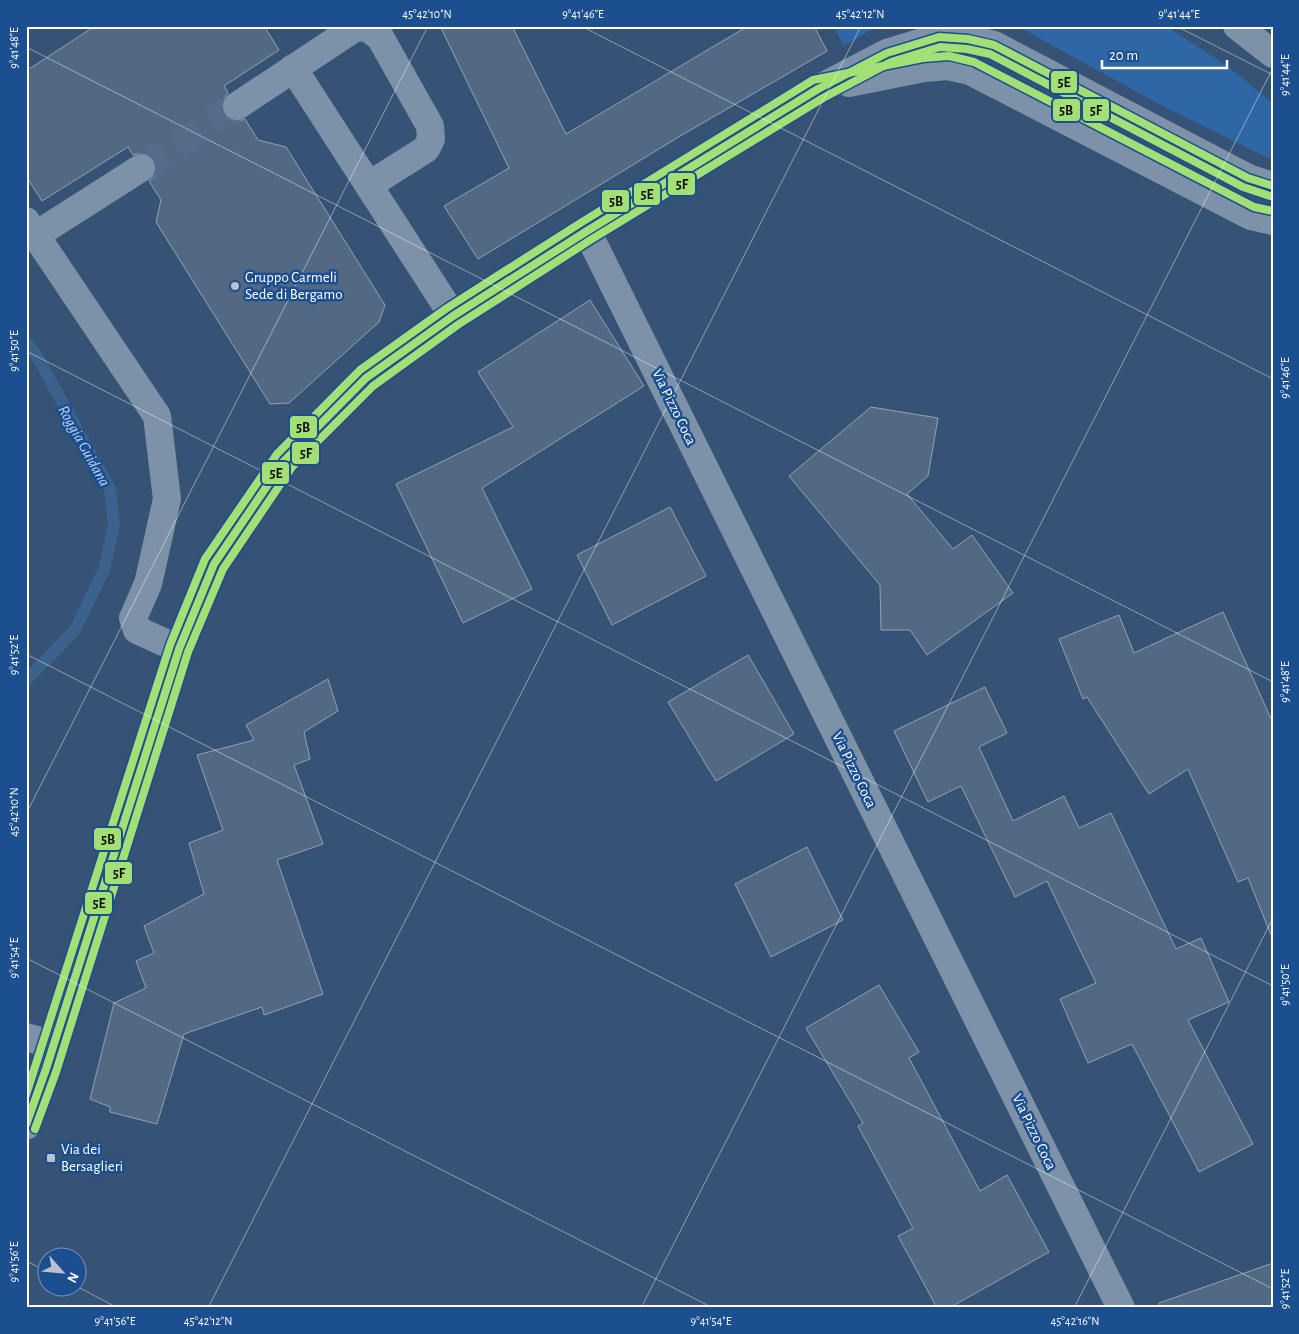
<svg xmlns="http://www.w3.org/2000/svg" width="1299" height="1334" font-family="'Alegreya Sans',sans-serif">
  <rect width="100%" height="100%" fill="#365274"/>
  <path fill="#2f66a5" d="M 833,26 L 878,26 L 844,46 Z
    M 1017,26 L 1166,26 L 1226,65 L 1273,103 L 1273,157 L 1266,157 L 1166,108 Z"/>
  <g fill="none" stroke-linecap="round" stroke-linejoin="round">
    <path stroke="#3b618d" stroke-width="12" d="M 26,342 L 37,356 L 110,489 L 114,525 L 104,570 L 75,630 L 26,680"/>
  </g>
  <path fill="#526984" stroke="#92a2b6" d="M 95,26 L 264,26 L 279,50 L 224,86 L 228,93 L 223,100 L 221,106 L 224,114 L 231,120 L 237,122 L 245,119 L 258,140 L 286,147 L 385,305 L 379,322 L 289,403 L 270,404 L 156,222 L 161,200 L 149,181 L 155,176 L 157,168 L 154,160 L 149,154 L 141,152 L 133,155 L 128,147 L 42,201 L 26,176 L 26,71 Z
    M 440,26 L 512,26 L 566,134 L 748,26 L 814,26 L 827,51 L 682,135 L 478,259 L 444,206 L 509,168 Z
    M 590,300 L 644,386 L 482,488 L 532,589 L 463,623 L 396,484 L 513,427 L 478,372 Z
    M 871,407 L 938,418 L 928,476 L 907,494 L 953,549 L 972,535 L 1013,593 L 927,655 L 910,630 L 881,630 L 880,585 L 789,476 Z
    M 670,507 L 706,576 L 612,625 L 577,555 Z
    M 1223,612 L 1273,723 L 1273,935 L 1271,935 L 1248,878 L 1238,882 L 1188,769 L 1149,794 L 1087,697 L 1083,699 L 1059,639 L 1119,615 L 1134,653 Z
    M 748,655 L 794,734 L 716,781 L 668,702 Z
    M 328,679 L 338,711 L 304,732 L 310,759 L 294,765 L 323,844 L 277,860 L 323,994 L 264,1015 L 262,1007 L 184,1034 L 157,1124 L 110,1112 L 110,1107 L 90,1099 L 114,1003 L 146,988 L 136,961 L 154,953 L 144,926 L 204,894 L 189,843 L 223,830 L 197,755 L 254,740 L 246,725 Z
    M 985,687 L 1007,733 L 979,747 L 1013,821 L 1064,796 L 1079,828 L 1111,813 L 1176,949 L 1201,938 L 1229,1002 L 1188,1020 L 1253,1144 L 1199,1172 L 1132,1044 L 1088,1063 L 1060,999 L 1096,983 L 1047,881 L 1015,897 L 961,786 L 928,802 L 894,731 Z
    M 807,847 L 843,920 L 771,957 L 735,884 Z
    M 879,985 L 919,1052 L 909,1058 L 980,1191 L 1007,1175 L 1049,1252 L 949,1308 L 937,1308 L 898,1236 L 913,1228 L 858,1126 L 863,1123 L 806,1028 Z
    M 1273,1263 L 1273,1308 L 1160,1308 L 1159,1303 Z"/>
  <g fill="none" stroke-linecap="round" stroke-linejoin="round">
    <path stroke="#546c89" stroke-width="28" stroke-dasharray="28 14" stroke-linecap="butt" d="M 141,168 L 237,106"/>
    <path stroke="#7d92a8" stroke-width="28" d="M 293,68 L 453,316
      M 849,83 L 924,68 L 948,66 L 970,71 L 1251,216 L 1273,221
      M 237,106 L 356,27 L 368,28 L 380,37 L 430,126 L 431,139 L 426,149 L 369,185
      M 26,221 L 157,416 L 167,499 L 148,584 L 133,618 L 137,630 L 179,649
      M 587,231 L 1121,1308
      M 36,235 L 141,168
      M 26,1037 L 54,1045
      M 26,1126 L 46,1069 L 179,649 L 214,564 L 284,461 L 366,378 L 453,316 L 587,231 L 818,89 L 887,53 L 939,37 L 968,39 L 994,45 L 1248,178 L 1273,186"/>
    <path stroke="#7e92a7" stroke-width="28" d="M 1237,26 L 1273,54"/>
    <defs>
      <path id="bus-1" d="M 26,1125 L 46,1069 L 179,649 L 214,564 L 284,461 L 366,378 L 453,316 L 587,231 L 818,89 L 887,53 L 939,37 L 968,39 L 994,45 L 1248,178 L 1273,186"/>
      <path id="bus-2" d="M 35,1129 L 56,1072 L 188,652 L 223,569 L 292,467 L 373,386 L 459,324 L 592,239 L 823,98 L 891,62 L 940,47 L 967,49 L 990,54 L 1243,187 L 1270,196"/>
      <path id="bus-3" d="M 26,1095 L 170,645 L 205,559 L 277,454 L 360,370 L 447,308 L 582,222 L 813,80 L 923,58 L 949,56 L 974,62 L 1254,207 L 1273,211"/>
    </defs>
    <use href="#bus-1" stroke="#1b4f8f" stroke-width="11"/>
    <use href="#bus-2" stroke="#1b4f8f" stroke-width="11"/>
    <use href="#bus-3" stroke="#1b4f8f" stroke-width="11"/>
    <use href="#bus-1" stroke="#a2e076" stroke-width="8"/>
    <use href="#bus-2" stroke="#a2e076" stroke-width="8"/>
    <use href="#bus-3" stroke="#a2e076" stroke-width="8"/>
  </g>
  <path fill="none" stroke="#fff" stroke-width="1" stroke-opacity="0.45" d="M 581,26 L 1273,379M 1176,26 L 1273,75M 26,47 L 1273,682M 26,351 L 1273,986M 26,654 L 1273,1289M 26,814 L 428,26M 26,958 L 713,1308M 26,1261 L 48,1272M 76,1286 L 118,1308M 208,1308 L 861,26M 641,1308 L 1273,68M 1074,1308 L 1273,918"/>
  <g fill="#b9c2ce" stroke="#1b4f8f" stroke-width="2">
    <circle cx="235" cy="286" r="5"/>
    <rect x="46" y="1153" width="10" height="10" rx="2.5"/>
  </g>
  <g text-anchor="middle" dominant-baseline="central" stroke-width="5" stroke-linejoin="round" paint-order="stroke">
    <g font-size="15" fill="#fff" stroke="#1b4f8f" text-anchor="start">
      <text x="245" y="277">Gruppo Carmeli<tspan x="245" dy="17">Sede di Bergamo</tspan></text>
      <text x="61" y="1149">Via dei<tspan x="61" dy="17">Bersaglieri</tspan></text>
    </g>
    <g font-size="15" fill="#fff" stroke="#1b4f8f">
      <text transform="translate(674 407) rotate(64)">Via Pizzo Coca</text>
      <text transform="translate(854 770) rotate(64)">Via Pizzo Coca</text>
      <text transform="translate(1034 1132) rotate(64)">Via Pizzo Coca</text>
    </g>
    <g font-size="16" font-style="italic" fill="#b5d3f5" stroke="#1b4f8f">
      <text transform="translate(84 446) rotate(61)">Roggia Guidana</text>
    </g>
  </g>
  <g stroke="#1b4f8f" stroke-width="2">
    <rect x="1050" y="70" width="28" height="24" rx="5" fill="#a2e076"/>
    <rect x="1082" y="98" width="28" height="24" rx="5" fill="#a2e076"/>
    <rect x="1052" y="98" width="29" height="24" rx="5" fill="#a2e076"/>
    <rect x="667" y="172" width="29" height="24" rx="5" fill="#a2e076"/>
    <rect x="633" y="182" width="28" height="24" rx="5" fill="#a2e076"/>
    <rect x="601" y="189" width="29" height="24" rx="5" fill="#a2e076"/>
    <rect x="289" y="415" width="29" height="24" rx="5" fill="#a2e076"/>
    <rect x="291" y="441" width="29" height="24" rx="5" fill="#a2e076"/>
    <rect x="261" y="461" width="29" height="24" rx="5" fill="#a2e076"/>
    <rect x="93" y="827" width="29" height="24" rx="5" fill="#a2e076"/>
    <rect x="104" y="861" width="29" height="24" rx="5" fill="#a2e076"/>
    <rect x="84" y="891" width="29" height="24" rx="5" fill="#a2e076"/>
  </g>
  <g font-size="14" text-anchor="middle" font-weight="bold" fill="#111">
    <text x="1064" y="87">5E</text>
    <text x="1096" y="115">5F</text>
    <text x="1066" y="115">5B</text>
    <text x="682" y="189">5F</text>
    <text x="647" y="199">5E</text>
    <text x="616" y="206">5B</text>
    <text x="303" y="432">5B</text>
    <text x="306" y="458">5F</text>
    <text x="276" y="478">5E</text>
    <text x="108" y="844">5B</text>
    <text x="119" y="878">5F</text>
    <text x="99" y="908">5E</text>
  </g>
  <rect width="1299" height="1334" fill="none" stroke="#1b4f8f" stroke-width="55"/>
  <g transform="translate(62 1272) rotate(117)"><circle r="24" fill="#1b4f8f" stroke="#7695bc"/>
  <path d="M0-4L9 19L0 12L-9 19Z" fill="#b9c2ce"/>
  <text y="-8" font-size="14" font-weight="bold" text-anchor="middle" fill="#ffffff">N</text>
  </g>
  <path d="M1102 60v8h125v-8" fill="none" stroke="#ffffff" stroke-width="2.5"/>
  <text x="1109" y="60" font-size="15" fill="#ffffff" stroke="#1b4f8f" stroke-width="4" paint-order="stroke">20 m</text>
  <rect x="28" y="28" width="1244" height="1278" fill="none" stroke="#fff" stroke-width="2"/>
  <g font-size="12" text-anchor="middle" fill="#fff">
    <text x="427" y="18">45°42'10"N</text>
    <text x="583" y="18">9°41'46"E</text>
    <text x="860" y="18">45°42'12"N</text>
    <text x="1179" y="18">9°41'44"E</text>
    <text transform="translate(14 48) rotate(-90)" y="4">9°41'48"E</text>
    <text transform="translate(1285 75) rotate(-90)" y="4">9°41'44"E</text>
    <text transform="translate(14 351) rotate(-90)" y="4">9°41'50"E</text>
    <text transform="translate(1285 378) rotate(-90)" y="4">9°41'46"E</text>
    <text transform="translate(14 655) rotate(-90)" y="4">9°41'52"E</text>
    <text transform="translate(1285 682) rotate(-90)" y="4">9°41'48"E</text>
    <text transform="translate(14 812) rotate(-90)" y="4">45°42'10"N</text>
    <text transform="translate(14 958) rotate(-90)" y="4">9°41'54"E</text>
    <text transform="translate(1285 985) rotate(-90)" y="4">9°41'50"E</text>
    <text transform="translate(14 1262) rotate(-90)" y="4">9°41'56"E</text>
    <text transform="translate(1285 1289) rotate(-90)" y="4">9°41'52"E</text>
    <text x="115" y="1325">9°41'56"E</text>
    <text x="208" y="1325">45°42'12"N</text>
    <text x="711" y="1325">9°41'54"E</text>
    <text x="1075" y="1325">45°42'16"N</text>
  </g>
</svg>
